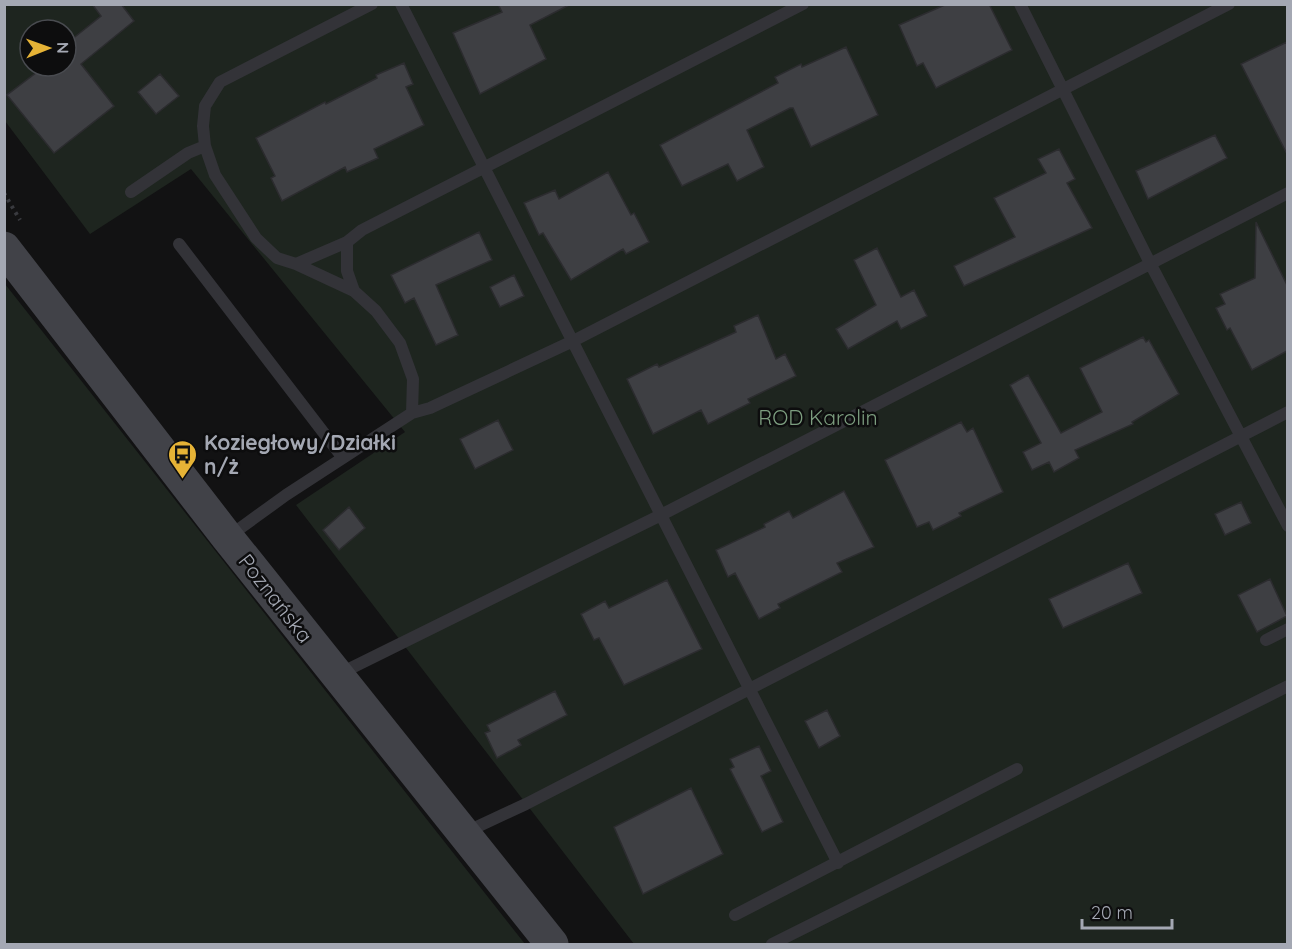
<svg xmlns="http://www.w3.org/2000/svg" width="1292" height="949" font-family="Quicksand,sans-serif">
  <rect width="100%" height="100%" fill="#121213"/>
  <path fill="#1e251f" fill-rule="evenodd" d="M 5,5 L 1287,5 L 1287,944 L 634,944 L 296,505 L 405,432 L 191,169 L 90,234 L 5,121 ZM 30,30 L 66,30 L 66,66 L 30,66 Z
    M 5,284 L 525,944 L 5,944 Z"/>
  <path fill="#3e3f43" stroke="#2c2c2f" stroke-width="1.5" d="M 92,4 L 121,4 L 134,21 L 81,64 L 114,106 L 54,153 L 7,95 L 45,66 L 66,66 L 66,44 L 101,16 Z
    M 498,4 L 571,4 L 530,25 L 546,59 L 480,94 L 453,33 L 502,12 Z
    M 947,4 L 989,4 L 1012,50 L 936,88 L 923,63 L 917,66 L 899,25 Z
    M 1287,42 L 1287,154 L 1241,64 Z
    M 846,47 L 878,115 L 811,147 L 793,108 L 790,108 L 747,130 L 764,167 L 737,181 L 728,164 L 682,186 L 660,145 L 778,83 L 775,77 L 801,64 L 802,67 Z
    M 404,63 L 413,84 L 406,87 L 424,125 L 374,149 L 378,158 L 347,172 L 345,167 L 282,201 L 271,178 L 275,176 L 256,138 L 325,102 L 326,104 L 377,78 L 376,75 Z
    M 160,74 L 179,96 L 156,114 L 138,92 Z
    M 1215,135 L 1227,158 L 1148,199 L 1136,171 Z
    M 1059,149 L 1075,179 L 1067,183 L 1092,228 L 964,286 L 954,266 L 1015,237 L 994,198 L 1046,173 L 1038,159 Z
    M 608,172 L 631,215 L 634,213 L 649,242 L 626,254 L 623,249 L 571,280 L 543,233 L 539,235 L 524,203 L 555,190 L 559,199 Z
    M 1256,222 L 1287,285 L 1287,351 L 1252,370 L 1230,328 L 1227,330 L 1216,308 L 1225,304 L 1220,294 L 1255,278 Z
    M 479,232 L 492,260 L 436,285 L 458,335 L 436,345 L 414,298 L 405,303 L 391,275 Z
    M 877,248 L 901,297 L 914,290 L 927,316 L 901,329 L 897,321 L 848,349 L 836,329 L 876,305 L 854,260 Z
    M 514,275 L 524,296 L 500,307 L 490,287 Z
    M 758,315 L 776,359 L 785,354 L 796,376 L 748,399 L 750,403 L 708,424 L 701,410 L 653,434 L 627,379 L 657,364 L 659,367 L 736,332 L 734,326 Z
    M 1143,337 L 1146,342 L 1149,340 L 1179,394 L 1132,422 L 1133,424 L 1075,450 L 1079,458 L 1054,472 L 1049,462 L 1032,470 L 1023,452 L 1041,443 L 1010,385 L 1028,375 L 1061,433 L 1102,412 L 1080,368 Z
    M 498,420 L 513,450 L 475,469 L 460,439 Z
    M 961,422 L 967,432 L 973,428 L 1003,492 L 959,513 L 961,516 L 933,530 L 929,522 L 917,527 L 885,460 Z
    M 844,491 L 874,547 L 837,563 L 842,572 L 778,604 L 780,608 L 759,619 L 735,573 L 728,577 L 716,550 L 765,527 L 764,524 L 789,511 L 793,518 Z
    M 1241,502 L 1251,523 L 1225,535 L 1215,514 Z
    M 349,507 L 365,528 L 339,550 L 323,530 Z
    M 1128,563 L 1142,593 L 1063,628 L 1049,599 Z
    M 1270,579 L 1287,616 L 1257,632 L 1238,595 Z
    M 667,580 L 702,649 L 624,685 L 599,638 L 594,640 L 581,614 L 605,601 L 609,608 Z
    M 555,691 L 567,715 L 518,740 L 521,745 L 497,758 L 485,733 L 490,731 L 487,725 Z
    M 827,710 L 840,736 L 819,748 L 805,721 Z
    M 759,746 L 771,771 L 761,776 L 783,822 L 762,832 L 730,769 L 734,767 L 730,759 Z
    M 691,788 L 723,854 L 643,894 L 614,827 Z"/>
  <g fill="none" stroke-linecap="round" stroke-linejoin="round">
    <path stroke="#393a3f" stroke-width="4" stroke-dasharray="3 4.5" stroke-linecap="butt" d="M 4,193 L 20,220"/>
    <path stroke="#333338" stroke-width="12" d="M 401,4 L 838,863
      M 1020,4 L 1150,263 L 1288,526
      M 131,192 L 188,153 L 205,146
      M 347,242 L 296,264 L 277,258 L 256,238 L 215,175 L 205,146 L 203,126 L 205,106 L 220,82 L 372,4
      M 179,244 L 343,458
      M 296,264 L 354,291
      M 412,413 L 413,379 L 400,343 L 376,311 L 354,291 L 347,271 L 347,242 L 362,230 L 803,4
      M 228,537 L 286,495 L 412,413 L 430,408 L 573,341 L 1229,4
      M 1266,640 L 1288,629
      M 339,674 L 661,515 L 1288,193
      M 466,832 L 526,804 L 1288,412
      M 735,915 L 1017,769
      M 772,944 L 1288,686"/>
    <path stroke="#414248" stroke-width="33" d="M 4,248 L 227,537 L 552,944"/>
  </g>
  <defs>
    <symbol id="bus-pin" viewBox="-11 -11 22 30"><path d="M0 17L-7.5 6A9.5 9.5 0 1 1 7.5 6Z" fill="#e6b336" stroke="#0d0d0e"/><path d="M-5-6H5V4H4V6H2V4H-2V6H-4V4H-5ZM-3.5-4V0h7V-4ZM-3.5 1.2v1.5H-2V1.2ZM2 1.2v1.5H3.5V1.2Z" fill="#111"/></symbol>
  </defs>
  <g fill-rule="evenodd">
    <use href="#bus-pin" x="166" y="438" width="33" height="45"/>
  </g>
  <g text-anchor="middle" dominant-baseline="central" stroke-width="5" stroke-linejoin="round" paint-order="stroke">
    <g font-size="21" fill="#7c9d7f" stroke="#0d0d0e">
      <text x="818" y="417">ROD Karolin</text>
    </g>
    <g font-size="21" font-weight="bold" fill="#a4a8b3" stroke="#0d0d0e" text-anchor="start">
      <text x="204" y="442">Koziegłowy/Działki<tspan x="204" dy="24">n/ż</tspan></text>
    </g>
    <g font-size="21" fill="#a4a8b3" stroke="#0d0d0e">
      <text transform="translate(276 598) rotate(52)">Poznańska</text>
    </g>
  </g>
  <rect width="1292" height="949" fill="none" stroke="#a4a8b3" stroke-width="12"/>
  <g transform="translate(48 48) rotate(89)"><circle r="28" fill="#0d0d0e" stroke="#494b50" stroke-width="1.5"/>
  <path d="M0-4.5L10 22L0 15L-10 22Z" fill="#e6b336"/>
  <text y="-9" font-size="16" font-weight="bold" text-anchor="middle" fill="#a4a8b3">N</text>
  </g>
  <path d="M1082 919v9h90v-9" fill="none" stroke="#a4a8b3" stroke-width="3"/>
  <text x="1091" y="919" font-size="18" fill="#a4a8b3" stroke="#0d0d0e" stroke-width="4.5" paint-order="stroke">20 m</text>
</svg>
